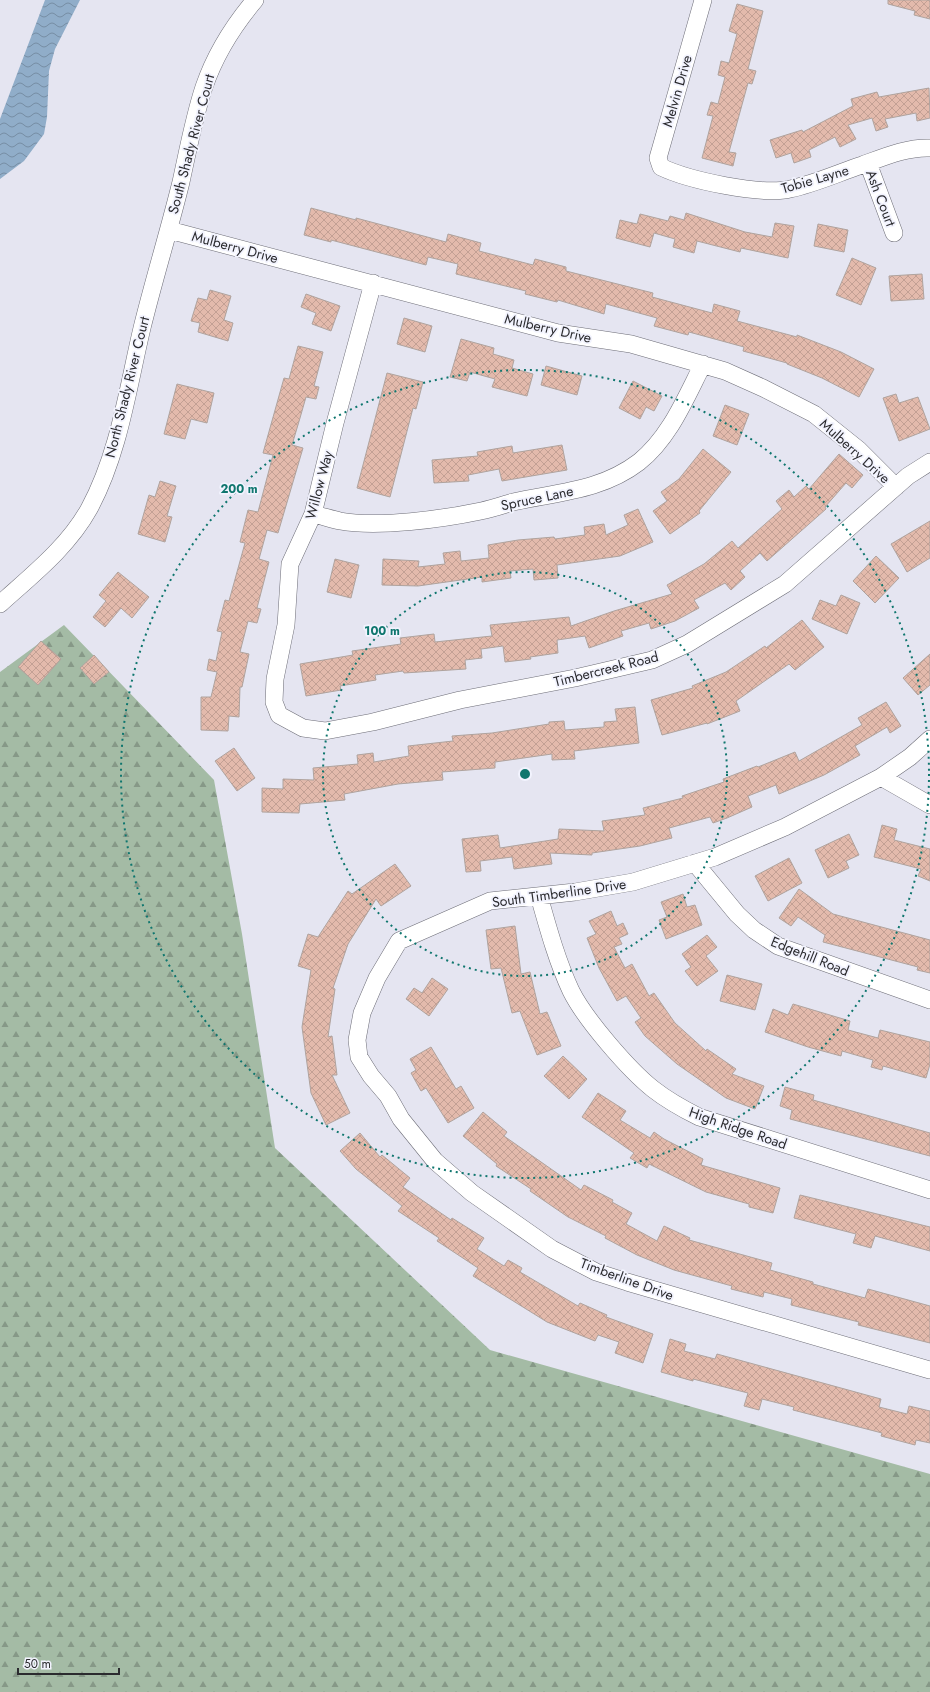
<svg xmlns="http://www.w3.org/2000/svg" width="930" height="1692" font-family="Jost,sans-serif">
  <defs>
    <pattern id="forest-firs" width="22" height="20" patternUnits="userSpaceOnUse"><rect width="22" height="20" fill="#a4bba5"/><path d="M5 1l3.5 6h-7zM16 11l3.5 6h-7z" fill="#869887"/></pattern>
    <pattern id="water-waves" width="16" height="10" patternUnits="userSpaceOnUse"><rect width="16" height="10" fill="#90adc9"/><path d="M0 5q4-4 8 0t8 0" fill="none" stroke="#768da4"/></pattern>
    <pattern id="building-cross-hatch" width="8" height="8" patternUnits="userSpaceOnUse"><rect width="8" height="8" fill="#e3baac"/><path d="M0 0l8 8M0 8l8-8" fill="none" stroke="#c3a094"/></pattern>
  </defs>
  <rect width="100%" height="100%" fill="#e5e5f1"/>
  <path fill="url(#forest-firs)" d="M 64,625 L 214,780 L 242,934 L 275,1148 L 490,1350 L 930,1474 L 930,1692 L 0,1692 L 0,672 Z"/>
  <path fill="url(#water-waves)" d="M 45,0 L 80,0 L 55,49 L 49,71 L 47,117 L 44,134 L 24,161 L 0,179 L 0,119 Z"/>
  <path fill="url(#building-cross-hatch)" stroke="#afa39e" d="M 888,0 L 930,0 L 930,19 L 914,15 L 915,11 L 888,4 Z
    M 737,4 L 763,11 L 748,69 L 756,71 L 752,84 L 748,83 L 729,152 L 736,153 L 733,166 L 702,158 L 713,116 L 707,115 L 711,102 L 718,104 L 725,77 L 718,75 L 721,61 L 729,63 L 737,34 L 729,31 Z
    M 929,88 L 930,118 L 917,121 L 916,113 L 885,119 L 888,127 L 876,131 L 872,118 L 848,125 L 856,139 L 840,147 L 835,137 L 809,150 L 811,157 L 794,163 L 791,153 L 776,158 L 770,140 L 802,130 L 803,132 L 853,106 L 851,99 L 877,92 L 879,97 Z
    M 311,208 L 356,220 L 356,218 L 446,242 L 448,234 L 481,243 L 479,251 L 533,265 L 535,259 L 566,267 L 566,271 L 653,293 L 652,297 L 712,313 L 714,304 L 740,311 L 737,321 L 797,337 L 797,335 L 841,352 L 874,369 L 859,397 L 822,378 L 787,364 L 787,363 L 743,351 L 744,347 L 689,332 L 688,335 L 654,326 L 657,318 L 606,304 L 604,314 L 558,300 L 557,302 L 525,294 L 526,291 L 456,274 L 458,264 L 428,257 L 426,265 L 331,240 L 331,242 L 304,235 Z
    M 686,213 L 745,232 L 772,237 L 775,223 L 794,226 L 788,258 L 741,248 L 740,252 L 697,241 L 694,253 L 673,247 L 675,239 L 654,233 L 650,247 L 616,238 L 620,220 L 637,224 L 640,214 L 668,221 L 670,216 L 684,220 Z
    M 818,224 L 848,230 L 844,252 L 814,246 Z
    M 852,258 L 876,268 L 861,305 L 836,295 Z
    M 922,274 L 924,299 L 891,301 L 889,276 Z
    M 210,290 L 231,296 L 224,320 L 233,323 L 228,341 L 198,332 L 200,323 L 191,321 L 198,298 L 207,300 Z
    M 306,294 L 340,306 L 331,331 L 312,324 L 316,313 L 301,307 Z
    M 404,318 L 432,326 L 425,352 L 397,344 Z
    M 461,339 L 494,348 L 493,354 L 514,360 L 512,368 L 533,374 L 527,396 L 492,387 L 495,379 L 470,372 L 467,381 L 450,377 Z
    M 298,346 L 323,352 L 314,386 L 319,387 L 316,399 L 306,397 L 300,418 L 292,445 L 303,448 L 278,533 L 267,530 L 259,559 L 269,562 L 257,608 L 261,609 L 257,623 L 248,621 L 240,652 L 249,654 L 242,687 L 240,687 L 239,717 L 229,716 L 228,731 L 201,730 L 201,697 L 211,697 L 217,672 L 207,670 L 209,659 L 216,661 L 222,632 L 217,631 L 225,600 L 229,601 L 245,543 L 240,542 L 248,510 L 258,512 L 273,455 L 263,453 L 284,378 L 289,379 Z
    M 546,366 L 582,376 L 577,395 L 541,385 Z
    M 387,373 L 423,382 L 416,409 L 413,408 L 390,497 L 357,488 Z
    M 633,381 L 662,396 L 654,411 L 646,407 L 640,419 L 619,408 Z
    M 177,384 L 214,393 L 207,423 L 191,419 L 185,439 L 164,434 Z
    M 896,394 L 899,403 L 918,397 L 930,429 L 899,441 L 883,398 Z
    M 725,405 L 749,414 L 737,445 L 713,436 Z
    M 562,445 L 567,470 L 502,481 L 499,469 L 468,475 L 469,481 L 434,483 L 432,460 L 478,456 L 477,452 L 512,446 L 513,453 Z
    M 703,449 L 731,472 L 699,511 L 700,513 L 670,534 L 653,511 L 667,501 L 661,492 L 679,479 Z
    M 839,454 L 863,475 L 852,488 L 846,483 L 825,507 L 826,509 L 767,561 L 760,553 L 740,571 L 745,577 L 731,590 L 725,583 L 694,600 L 699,608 L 675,621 L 651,629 L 649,623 L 621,631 L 623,636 L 589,648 L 585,636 L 557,640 L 558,653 L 530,657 L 531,659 L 505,662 L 503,646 L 481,649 L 482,658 L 465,660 L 466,669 L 404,673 L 403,671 L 375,675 L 376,680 L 340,686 L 341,690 L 306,696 L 300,664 L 353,655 L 352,651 L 401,644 L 400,638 L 434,634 L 435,642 L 492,636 L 490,625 L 569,617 L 571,626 L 614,611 L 672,594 L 667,585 L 704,564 L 732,541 L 738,548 L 782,509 L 776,501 L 789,490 L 794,497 L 806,486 L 809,489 Z
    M 160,481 L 176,486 L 167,516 L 172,517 L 165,542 L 138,534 L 149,495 L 155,497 Z
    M 638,509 L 653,542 L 620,556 L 557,565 L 558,578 L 534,580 L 533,569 L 510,571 L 511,578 L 482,582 L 482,577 L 418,586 L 382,585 L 383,559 L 419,561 L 418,567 L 445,564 L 443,553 L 460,551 L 461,561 L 489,558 L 488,545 L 518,540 L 554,537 L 555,539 L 585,535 L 584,527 L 604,524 L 606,535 L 628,525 L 624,515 Z
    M 930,521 L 930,558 L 907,572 L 891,544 Z
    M 876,556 L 899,578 L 875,603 L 853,581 Z
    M 335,559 L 359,565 L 351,598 L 327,592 Z
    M 118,572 L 149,597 L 132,618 L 121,608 L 105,627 L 93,617 L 106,601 L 99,595 Z
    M 841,595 L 860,603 L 847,634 L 812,619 L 820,600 L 836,606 Z
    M 802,620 L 824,647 L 795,670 L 789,664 L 736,701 L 740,711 L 707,724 L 707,723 L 662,735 L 651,700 L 693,688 L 692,686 L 726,672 L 765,646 L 766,648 Z
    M 41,641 L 61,659 L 38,685 L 18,667 Z
    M 930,654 L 930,685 L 918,695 L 903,678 Z
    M 94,655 L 109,672 L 94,684 L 80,668 Z
    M 886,702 L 901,726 L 890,733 L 887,727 L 855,746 L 860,755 L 824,775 L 779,794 L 776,785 L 748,796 L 752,807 L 727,818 L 713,823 L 710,817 L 669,828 L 672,838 L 640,846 L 592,853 L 592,855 L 550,853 L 552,864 L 514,869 L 512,857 L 480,861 L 481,871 L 466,872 L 462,839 L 498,835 L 500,848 L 558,839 L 559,829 L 604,831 L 602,821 L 645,815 L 643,808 L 683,798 L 682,796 L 724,782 L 723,779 L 757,766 L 758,767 L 795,752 L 799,761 L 862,725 L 858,718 Z
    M 635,707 L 639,743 L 574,751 L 575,759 L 552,760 L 552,754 L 495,762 L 495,768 L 442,772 L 443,780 L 398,784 L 344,794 L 345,800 L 300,804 L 299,813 L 262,812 L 262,788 L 283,789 L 283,779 L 314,780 L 313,768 L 358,764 L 357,755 L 373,753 L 374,762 L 409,756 L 408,746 L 453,741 L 452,736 L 492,733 L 549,724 L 549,722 L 564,721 L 565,730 L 604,727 L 604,722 L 617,721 L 615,709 Z
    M 234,748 L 255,778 L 237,791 L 215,761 Z
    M 882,825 L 897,829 L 894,840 L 930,849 L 930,881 L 918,876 L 921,869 L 874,857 Z
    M 849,834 L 859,855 L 846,861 L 849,868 L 828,878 L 815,850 Z
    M 789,858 L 802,883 L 768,901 L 755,876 Z
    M 395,864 L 411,886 L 381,906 L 376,899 L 348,944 L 333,988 L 335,989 L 328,1037 L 332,1036 L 337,1075 L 332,1075 L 350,1113 L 326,1125 L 311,1093 L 302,1027 L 311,970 L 298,966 L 308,934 L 318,937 L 348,891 L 352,894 Z
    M 799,889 L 833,914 L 930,940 L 930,973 L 917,970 L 918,967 L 823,942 L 825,935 L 798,917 L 791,926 L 779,918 Z
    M 683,894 L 687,907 L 695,905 L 702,925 L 666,939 L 659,920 L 667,917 L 661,902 Z
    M 611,911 L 617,926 L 623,923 L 628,934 L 619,938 L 622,944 L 614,947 L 625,968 L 632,964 L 649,996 L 654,993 L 675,1023 L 706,1051 L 707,1049 L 736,1069 L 732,1074 L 764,1086 L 755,1109 L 726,1098 L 677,1064 L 645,1036 L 635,1022 L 641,1018 L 626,996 L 617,1001 L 599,968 L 587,938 L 596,934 L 589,921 Z
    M 515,926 L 521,974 L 530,972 L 540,1014 L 547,1012 L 561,1046 L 537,1055 L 520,1011 L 512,1013 L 501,968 L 491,969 L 486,930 Z
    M 707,935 L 717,947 L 706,956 L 718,971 L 697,986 L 685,971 L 691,967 L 682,954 Z
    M 727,975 L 762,984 L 755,1010 L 720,1001 Z
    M 432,978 L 448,989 L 429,1016 L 406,999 L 414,988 L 422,993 Z
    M 793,1004 L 850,1021 L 848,1030 L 878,1038 L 880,1030 L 930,1042 L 930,1064 L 926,1078 L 883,1066 L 882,1070 L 871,1067 L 873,1060 L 842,1051 L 841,1056 L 808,1047 L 765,1032 L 773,1009 L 788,1015 Z
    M 431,1047 L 456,1089 L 461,1086 L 474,1108 L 448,1123 L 426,1088 L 421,1091 L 411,1073 L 416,1070 L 410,1059 Z
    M 563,1056 L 587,1079 L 569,1099 L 544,1076 Z
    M 785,1087 L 814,1095 L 813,1100 L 930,1133 L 930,1156 L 790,1119 L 792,1110 L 780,1106 Z
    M 598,1093 L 626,1111 L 620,1120 L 650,1138 L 654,1132 L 664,1139 L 703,1159 L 701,1165 L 780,1188 L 773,1213 L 749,1207 L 749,1204 L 706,1192 L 649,1164 L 647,1168 L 630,1158 L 634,1153 L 582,1117 Z
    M 483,1112 L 507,1132 L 504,1136 L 581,1190 L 584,1185 L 613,1200 L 612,1202 L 632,1213 L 626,1224 L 657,1241 L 664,1226 L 690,1238 L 689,1240 L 772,1263 L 770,1270 L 813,1282 L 813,1284 L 865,1298 L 868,1289 L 930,1306 L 930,1343 L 858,1325 L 859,1322 L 791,1305 L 792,1299 L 764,1292 L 763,1297 L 731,1289 L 732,1286 L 674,1270 L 637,1255 L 605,1238 L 606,1236 L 568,1217 L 530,1191 L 531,1189 L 496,1166 L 497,1164 L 463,1136 Z
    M 360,1133 L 380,1157 L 382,1155 L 410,1178 L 403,1187 L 451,1220 L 452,1218 L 484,1238 L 477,1249 L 504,1266 L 508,1260 L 522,1268 L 520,1272 L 578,1306 L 580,1303 L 607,1315 L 606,1317 L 653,1334 L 643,1363 L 615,1353 L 619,1342 L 598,1335 L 595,1341 L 547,1322 L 473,1276 L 478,1268 L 437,1241 L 439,1238 L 398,1211 L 402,1206 L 356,1169 L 340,1151 Z
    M 800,1195 L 930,1227 L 930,1251 L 875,1236 L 871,1248 L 853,1243 L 856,1234 L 794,1218 Z
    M 670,1339 L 686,1344 L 684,1351 L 715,1359 L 717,1354 L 881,1399 L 879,1407 L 907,1414 L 909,1406 L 930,1411 L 930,1443 L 916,1440 L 915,1445 L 881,1436 L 882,1433 L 793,1410 L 794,1407 L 762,1399 L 759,1410 L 744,1406 L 748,1393 L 693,1379 L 693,1381 L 661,1372 Z"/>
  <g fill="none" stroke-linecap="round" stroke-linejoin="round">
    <defs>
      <path id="minor" d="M 703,0 L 658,158 L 661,167 C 688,180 761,196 790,189 C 814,184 838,173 862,165 C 884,157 907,147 930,148
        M 868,163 L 894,233
        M 169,230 L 558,333 L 631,344 L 725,371 L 763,388 L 814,414 L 859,450 L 896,487
        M 373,283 L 335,423 L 313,514 L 290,564 L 286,625 L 275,679 L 274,702 L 279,715 L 303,728 L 325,731 L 373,722 L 460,700 L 575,678 L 652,660 L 687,644 L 785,584 L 908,476 L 930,462
        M 313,514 C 322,516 331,519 340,521 C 378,528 443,519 481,511 C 492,509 503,505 513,502 C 558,492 601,491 639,462 C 670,437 685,399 703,364
        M 0,604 C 32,575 68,547 89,509 C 119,454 128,387 142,328 C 154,279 169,231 181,182 C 188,150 194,117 204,87 C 215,55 233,26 255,0
        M 930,739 L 910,757 L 881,777 L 785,827 L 715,857 L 633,882 L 575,892 L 490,901 L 399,941 L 377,978 L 362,1013 L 357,1040 L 359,1057 L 371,1076 L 388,1096 L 401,1119 L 435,1161 L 472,1193 L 552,1249 L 596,1272 L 627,1282 L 930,1370
        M 881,777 L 930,805
        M 695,863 L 737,914 L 754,930 L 778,946 L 930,1000
        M 539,896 C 548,928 557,961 571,991 C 585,1019 628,1069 653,1089 C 667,1100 683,1109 699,1117 L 930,1190"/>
    </defs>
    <use href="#minor" stroke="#6d6d77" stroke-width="18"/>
    <use href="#minor" stroke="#fff" stroke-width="17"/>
  </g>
  <g fill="none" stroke="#0f766e" stroke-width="2" stroke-dasharray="2 4">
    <circle cx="525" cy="774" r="202"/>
    <circle cx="525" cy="774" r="404"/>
  </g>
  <g text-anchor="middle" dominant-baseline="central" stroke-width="3.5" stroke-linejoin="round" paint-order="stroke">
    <g font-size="14" fill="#2b2b2f" stroke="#f2f3fe">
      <text transform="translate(677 91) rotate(-74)">Melvin Drive</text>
      <text transform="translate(191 144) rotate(-75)">South Shady River Court</text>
      <text transform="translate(815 179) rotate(-16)">Tobie Layne</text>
      <text transform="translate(881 198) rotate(69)">Ash Court</text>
      <text transform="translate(235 247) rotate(15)">Mulberry Drive</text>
      <text transform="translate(548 328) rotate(13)">Mulberry Drive</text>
      <text transform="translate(127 387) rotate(-76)">North Shady River Court</text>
      <text transform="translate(855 451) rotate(42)">Mulberry Drive</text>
      <text transform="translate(319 485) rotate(-75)">Willow Way</text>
      <text transform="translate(537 498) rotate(-12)">Spruce Lane</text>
      <text transform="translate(606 669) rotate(-14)">Timbercreek Road</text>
      <text transform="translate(559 893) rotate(-8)">South Timberline Drive</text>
      <text transform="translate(810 956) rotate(22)">Edgehill Road</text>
      <text transform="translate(738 1128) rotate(19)">High Ridge Road</text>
      <text transform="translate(627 1279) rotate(20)">Timberline Drive</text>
    </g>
  </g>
  <circle cx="525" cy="774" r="6" fill="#0f766e" stroke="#f2f3fe" stroke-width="2"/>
  <g font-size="12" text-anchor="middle" font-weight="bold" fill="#0f766e" stroke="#f2f3fe" stroke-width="3.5" stroke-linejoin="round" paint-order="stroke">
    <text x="239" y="493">200 m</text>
    <text x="382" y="635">100 m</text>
  </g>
  <path d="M18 1668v6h101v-6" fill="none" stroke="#2b2b2f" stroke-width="2"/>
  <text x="24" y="1668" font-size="12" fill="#2b2b2f" stroke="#f2f3fe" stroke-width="3" paint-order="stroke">50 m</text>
</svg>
